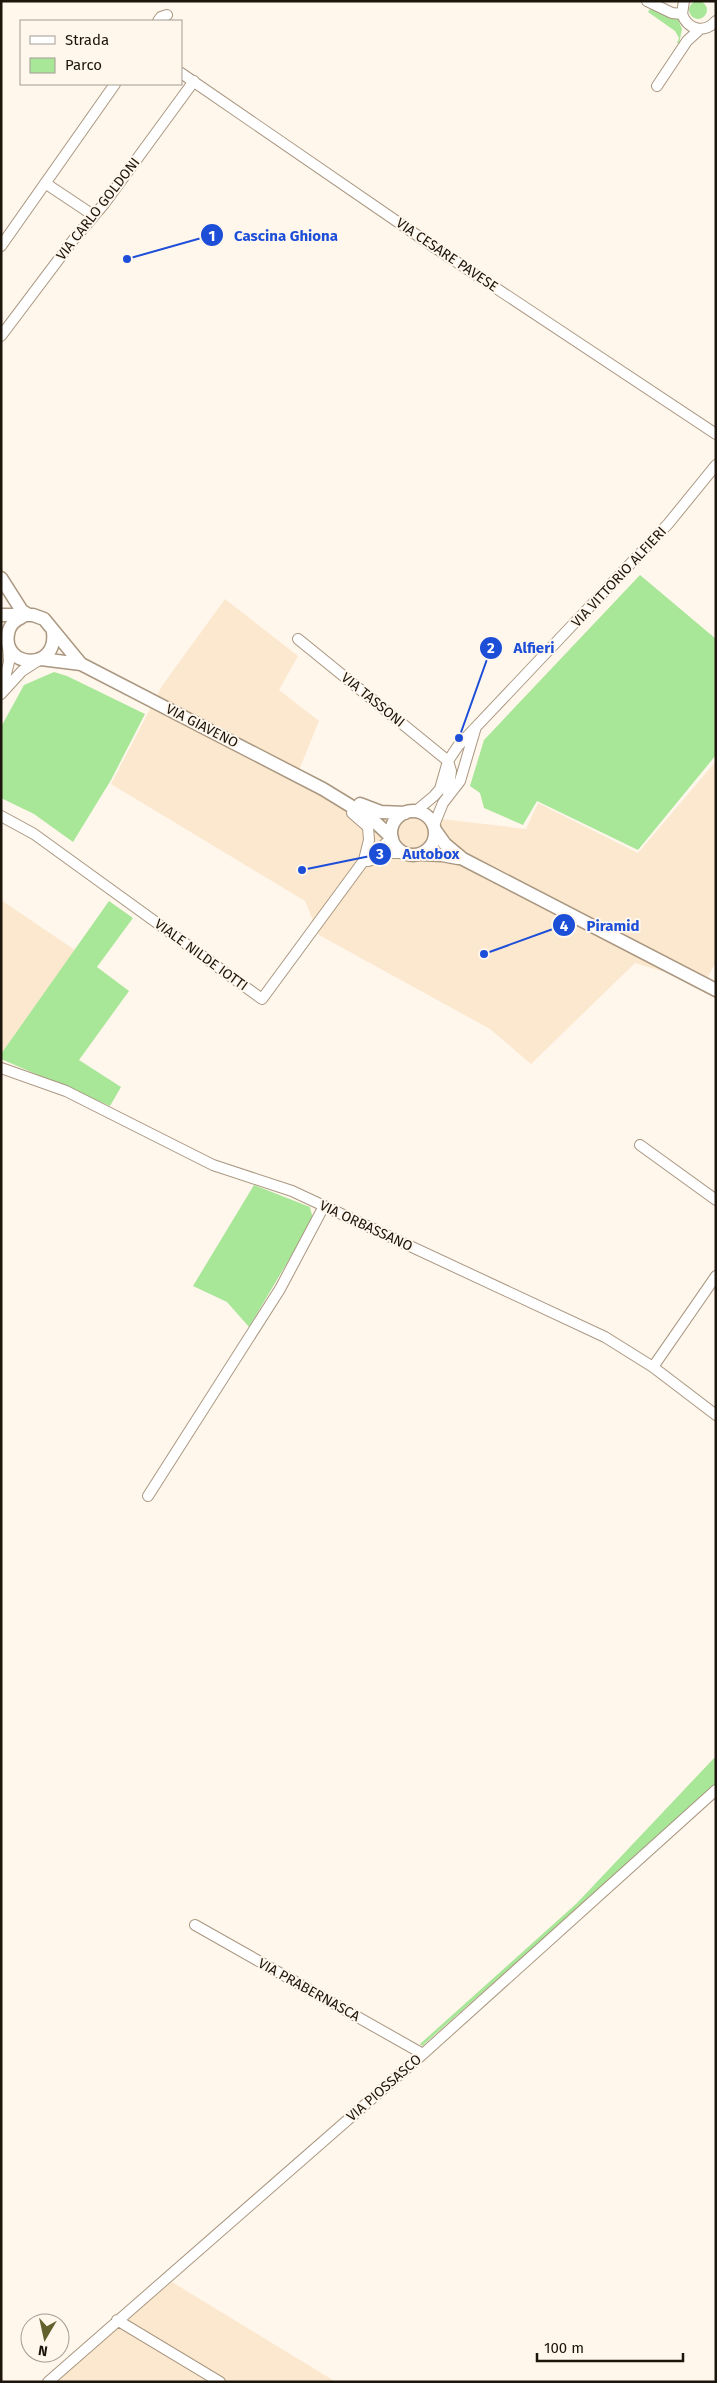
<svg xmlns="http://www.w3.org/2000/svg" width="717" height="2383" font-family="'Fira Sans',sans-serif">
  <rect width="100%" height="100%" fill="#fff6ec"/>
  <path fill="#fce8cf" d="M 225,599 L 298,656 L 279,690 L 319,721 L 297,775 L 381,812 L 526,829 L 538,803 L 638,853 L 716,761 L 716,962 L 704,984 L 635,963 L 531,1064 L 490,1029 L 319,935 L 305,901 L 111,784 L 162,686 Z
    M 1,900 L 75,950 L 1,1054 Z
    M 172,2282 L 336,2382 L 50,2382 Z"/>
  <path fill="#a8e698" d="M689 10a9 9 0 1 1 18 0a9 9 0 1 1-18 0Z
    M 650,9 L 677,17 L 682,29 L 679,44 L 677,43 L 679,38 L 675,31 L 648,12 Z
    M 640,575 L 716,639 L 716,755 L 638,850 L 537,801 L 523,825 L 484,808 L 480,793 L 470,786 L 484,740 Z
    M 54,672 L 67,676 L 145,714 L 111,780 L 73,842 L 34,814 L 1,798 L 1,727 L 24,685 Z
    M 109,901 L 133,918 L 97,967 L 129,991 L 79,1060 L 121,1087 L 110,1106 L 1,1059 L 1,1054 Z
    M 254,1185 L 310,1207 L 313,1219 L 249,1327 L 227,1302 L 193,1286 Z
    M 716,1756 L 716,1785 L 422,2046 L 420,2044 L 577,1903 Z"/>
  <g fill="none" stroke-linecap="round" stroke-linejoin="round">
    <defs>
      <path id="minor" d="M 647,1 L 672,13 L 682,14
        M 684,1 L 682,14 C 688,30 704,34 716,21
        M 158,21 L 161,17 L 167,15
        M 181,73 L 437,249 L 716,434
        M 657,86 L 687,41 L 700,29
        M 45,183 L 93,215
        M 1,246 L 115,84
        M 1,336 L 74,239 L 104,204 L 194,81
        M 298,639 L 448,761 L 451,771 L 448,795
        M 2,690 L 9,662 L 8,645
        M 1,694 L 22,671 L 39,660
        M 416,811 L 434,796 L 440,789 L 448,761 L 458,746 L 668,524 L 716,465
        M 352,813 L 368,827 L 369,840 L 364,860
        M 1,816 L 34,834 L 262,999 L 362,863 L 392,838
        M 434,825 L 443,803 L 460,781 L 475,730
        M 368,861 L 391,853 L 403,853
        M 1,1068 L 66,1091 L 213,1165 L 292,1191 L 605,1337 L 653,1367 L 716,1415
        M 640,1145 L 716,1200
        M 653,1367 L 716,1276
        M 148,1496 L 280,1289 L 324,1206
        M 195,1925 L 423,2054
        M 117,2320 L 220,2382
        M 48,2382 L 423,2054 L 716,1790"/>
      <path id="major" d="M 1,578 L 22,611 L 29,615
        M 1,615 L 33,615 L 44,619 L 81,664
        M 22,617 C 15,620 9,626 8,634 C 2,668 58,672 53,632
        M 41,659 L 81,664 L 323,789 L 372,819 L 392,838
        M 360,804 L 381,812 L 405,813
        M391 833a22 22 0 1 1 44 0a22 22 0 1 1-44 0Z
        M 435,830 L 445,844 L 463,859 L 716,990
        M 421,854 L 442,855 L 458,858"/>
    </defs>
    <use href="#minor" stroke="#aa9780" stroke-width="12"/>
    <use href="#major" stroke="#aa9780" stroke-width="15"/>
    <use href="#minor" stroke="#fff" stroke-width="10"/>
    <use href="#major" stroke="#fff" stroke-width="12"/>
  </g>
  <g text-anchor="middle" dominant-baseline="central" stroke-width="4" stroke-linejoin="round" paint-order="stroke">
    <g font-size="14" fill="#1c150c" stroke="#fff6ec">
      <text transform="translate(98 209) rotate(-52)">VIA CARLO GOLDONI</text>
      <text transform="translate(447 255) rotate(34)">VIA CESARE PAVESE</text>
      <text transform="translate(619 577) rotate(-47)">VIA VITTORIO ALFIERI</text>
      <text transform="translate(373 700) rotate(39)">VIA TASSONI</text>
      <text transform="translate(202 726) rotate(27)">VIA GIAVENO</text>
      <text transform="translate(201 955) rotate(36)">VIALE NILDE IOTTI</text>
      <text transform="translate(366 1226) rotate(25)">VIA ORBASSANO</text>
      <text transform="translate(309 1990) rotate(29)">VIA PRABERNASCA</text>
      <text transform="translate(384 2088) rotate(-41)">VIA PIOSSASCO</text>
    </g>
  </g>
  <path fill="none" stroke="#1d4ed8" stroke-width="2" d="M127 259L212 235M459 738L491 648M302 870L380 854M484 954L564 925"/>
  <g fill="#1d4ed8" stroke="#fff6ec" stroke-width="2">
    <circle cx="127" cy="259" r="5"/>
    <circle cx="459" cy="738" r="5"/>
    <circle cx="302" cy="870" r="5"/>
    <circle cx="484" cy="954" r="5"/>
    <circle cx="212" cy="235" r="12"/>
    <circle cx="491" cy="648" r="12"/>
    <circle cx="380" cy="854" r="12"/>
    <circle cx="564" cy="925" r="12"/>
  </g>
  <g font-size="15" text-anchor="middle" font-weight="bold" fill="#fff">
    <text x="212" y="241">1</text>
    <text x="491" y="653">2</text>
    <text x="380" y="859">3</text>
    <text x="564" y="931">4</text>
  </g>
  <g font-size="15" text-anchor="middle" font-weight="bold" fill="#1d4ed8" stroke="#fff6ec" stroke-width="4" stroke-linejoin="round" paint-order="stroke">
    <text x="286" y="241">Cascina Ghiona</text>
    <text x="534" y="653">Alfieri</text>
    <text x="431" y="859">Autobox</text>
    <text x="613" y="931">Piramid</text>
  </g>
  <rect width="717" height="2383" fill="none" stroke="#1c150c" stroke-width="5"/>
  <rect x="20" y="20" width="162" height="65" fill="#fff6ec" stroke="#a49c92"/>
  <rect x="30" y="36" width="25" height="8" fill="#ffffff" stroke="#a49c92"/>
  <text x="65" y="45" font-size="15" fill="#1c150c">Strada</text>
  <rect x="30" y="58" width="25" height="15" fill="#a8e698" stroke="#a49c92"/>
  <text x="65" y="70" font-size="15" fill="#1c150c">Parco</text>
  <g transform="translate(45 2338) rotate(189)"><circle r="24" fill="#fff6ec" stroke="#a49c92"/>
  <path d="M0-4L9 19L0 12L-9 19Z" fill="#62602c"/>
  <text y="-8" font-size="14" font-weight="bold" text-anchor="middle" fill="#1c150c">N</text>
  </g>
  <path d="M537 2353v8h146v-8" fill="none" stroke="#1c150c" stroke-width="2.5"/>
  <text x="544" y="2353" font-size="15" fill="#1c150c" stroke="#fff6ec" stroke-width="4" paint-order="stroke">100 m</text>
</svg>
